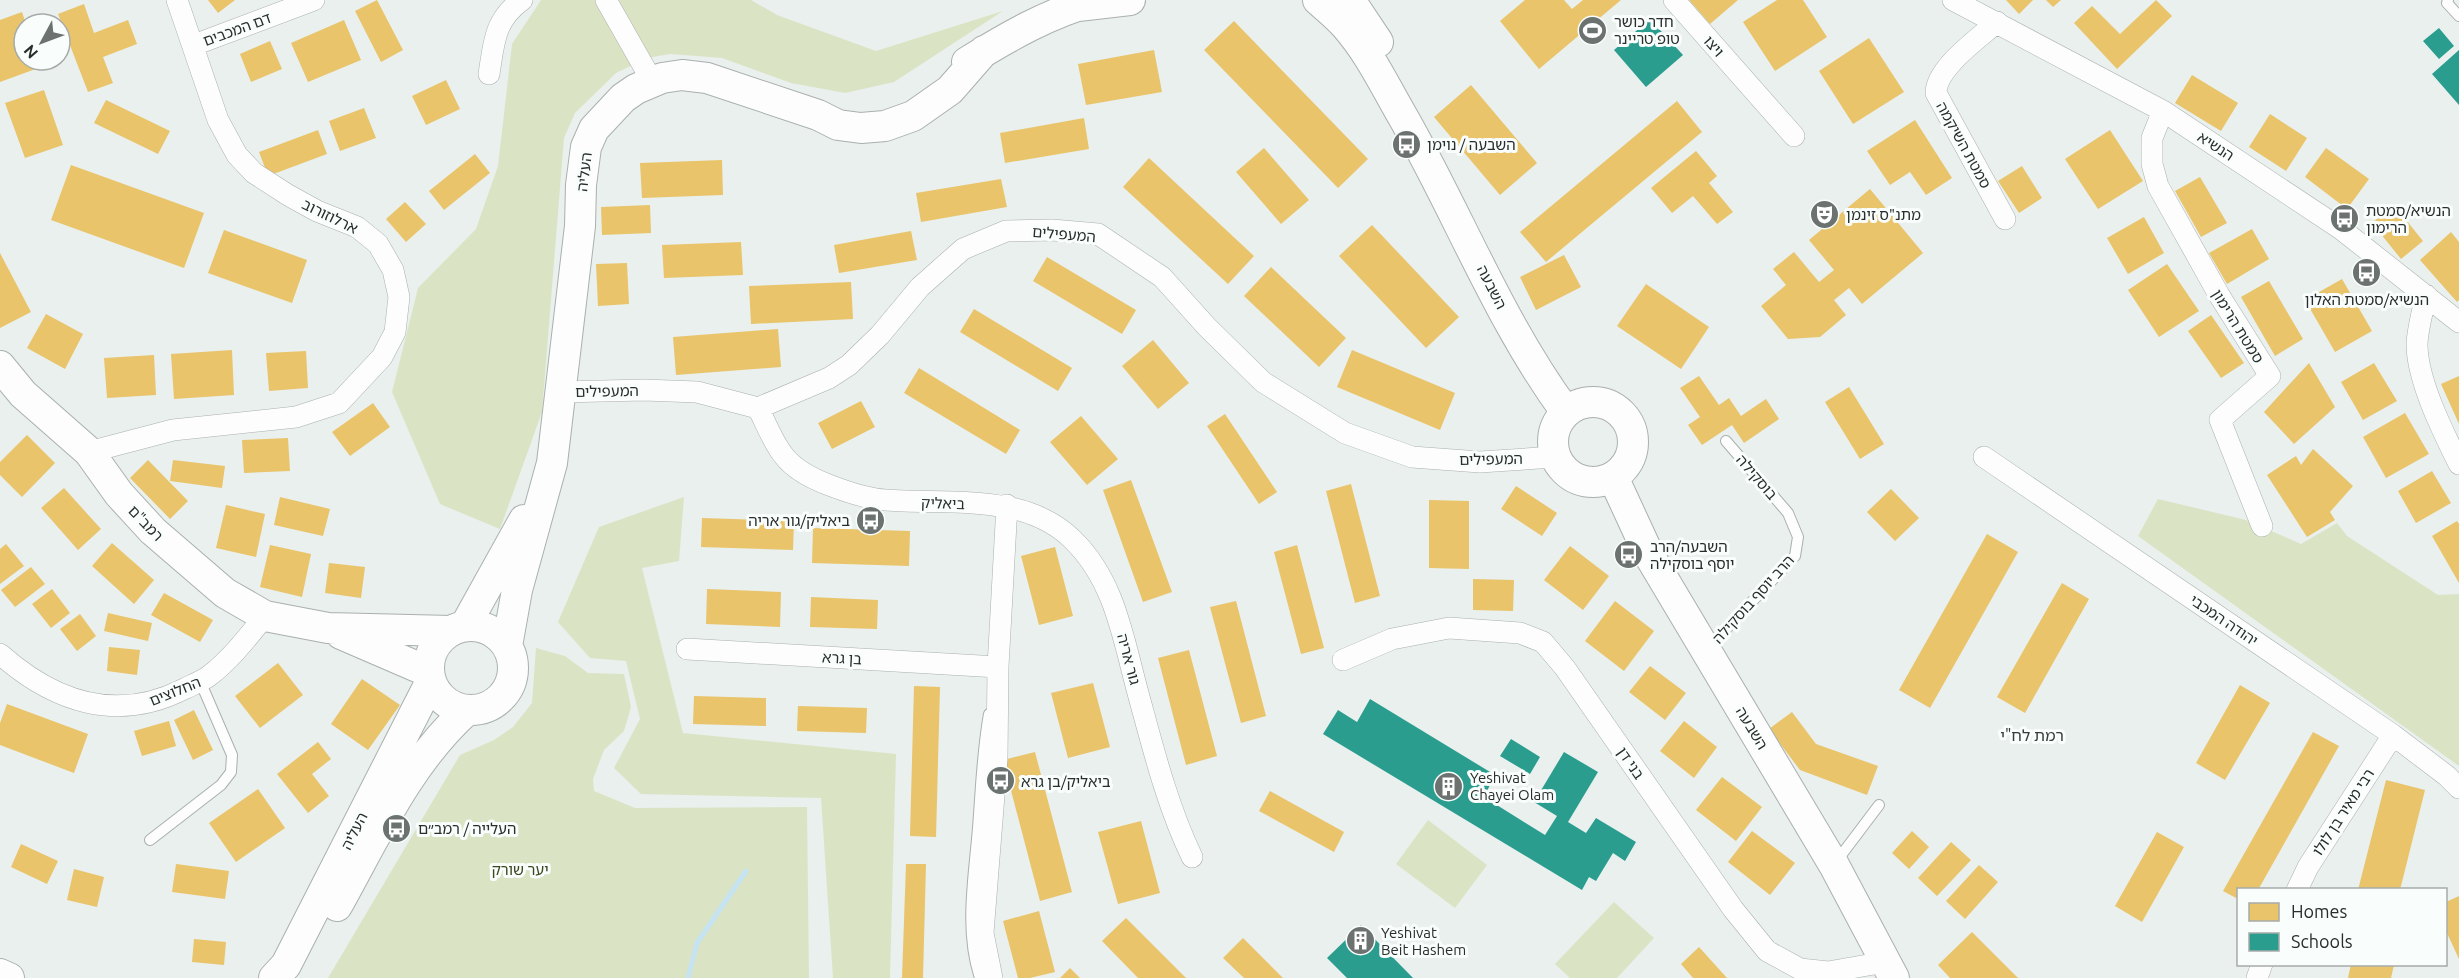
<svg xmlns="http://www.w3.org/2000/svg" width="2459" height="978" font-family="Ubuntu,'Noto Sans Hebrew',sans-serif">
  <rect width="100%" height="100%" fill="#e9f0ee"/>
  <path fill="#dae4c4" d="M 541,0 L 751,0 L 777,15 L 876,51 L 1003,11 L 894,82 L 845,93 L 791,83 L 722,58 L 670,54 L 647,58 L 616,73 L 575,113 L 564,138 L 542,412 L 500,529 L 440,504 L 392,392 L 418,288 L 476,229 L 498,166 L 512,44 Z
    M 684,497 L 679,561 L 642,568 L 683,733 L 896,754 L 890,978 L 833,978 L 821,798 L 641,794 L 614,768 L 640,719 L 626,661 L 590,658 L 558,622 L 599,527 Z
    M 2158,499 L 2246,520 L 2301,544 L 2337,523 L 2347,536 L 2438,595 L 2459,594 L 2459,766 L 2138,536 Z
    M 536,648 L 565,656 L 588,673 L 624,674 L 631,707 L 624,731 L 604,750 L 593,779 L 594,791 L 635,808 L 807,807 L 809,978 L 328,978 L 460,755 L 494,740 L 513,727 L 532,703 Z
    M 1428,820 L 1487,865 L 1455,908 L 1396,864 Z
    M 1614,902 L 1654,938 L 1617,978 L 1570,978 L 1555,964 Z"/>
  <path fill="#e9c46a" d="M 208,0 L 235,0 L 218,13 Z
    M 377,0 L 403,50 L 381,62 L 355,11 Z
    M 1525,0 L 1564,0 L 1572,9 L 1583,0 L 1621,0 L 1539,69 L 1500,21 Z
    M 1689,0 L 1738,0 L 1710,24 Z
    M 1777,0 L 1803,0 L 1827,37 L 1775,71 L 1743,22 Z
    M 2006,0 L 2033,0 L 2019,14 Z
    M 2046,0 L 2061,0 L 2053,7 Z
    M 2156,0 L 2172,16 L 2117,69 L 2074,23 L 2092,6 L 2120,34 Z
    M 84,4 L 94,33 L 128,20 L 137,44 L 103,57 L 113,83 L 88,92 L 58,14 Z
    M 22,12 L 26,24 L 24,24 L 24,60 L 39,60 L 41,67 L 0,82 L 0,20 Z
    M 344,20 L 361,60 L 308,82 L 291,43 Z
    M 1234,21 L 1368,159 L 1338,188 L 1204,50 Z
    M 1869,38 L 1904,92 L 1853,124 L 1819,71 Z
    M 270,41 L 282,69 L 251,82 L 240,54 Z
    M 1154,50 L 1162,92 L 1086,105 L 1078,64 Z
    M 2192,75 L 2238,103 L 2221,131 L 2175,103 Z
    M 446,80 L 460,109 L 426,125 L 412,96 Z
    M 1471,85 L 1537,163 L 1500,195 L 1434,117 Z
    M 44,90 L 63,145 L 25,158 L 5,103 Z
    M 106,100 L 170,131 L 158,154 L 94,123 Z
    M 1677,101 L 1702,132 L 1546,262 L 1520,232 Z
    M 364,108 L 376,138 L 340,151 L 329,121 Z
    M 2270,114 L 2307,138 L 2286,171 L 2249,147 Z
    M 1084,118 L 1089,149 L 1005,163 L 1000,133 Z
    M 1915,120 L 1952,178 L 1926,195 L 1910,172 L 1890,185 L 1867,151 Z
    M 318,130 L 327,154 L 268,176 L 259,152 Z
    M 2110,130 L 2143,181 L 2098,209 L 2065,159 Z
    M 1264,148 L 1309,200 L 1281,224 L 1236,172 Z
    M 2326,148 L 2369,179 L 2347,209 L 2305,177 Z
    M 1696,151 L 1717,176 L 1709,183 L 1733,212 L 1717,224 L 1693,196 L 1672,213 L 1651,188 Z
    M 475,154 L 490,173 L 444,210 L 429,191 Z
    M 1149,158 L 1254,256 L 1228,284 L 1123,187 Z
    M 722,160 L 723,195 L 642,198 L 640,163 Z
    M 71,165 L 204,213 L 184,268 L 51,220 Z
    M 2022,166 L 2042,198 L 2019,213 L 1998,181 Z
    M 2200,177 L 2227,223 L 2201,237 L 2175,191 Z
    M 1001,179 L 1007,207 L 921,222 L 916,193 Z
    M 1870,189 L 1923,253 L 1862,304 L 1849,288 L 1834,300 L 1846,315 L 1820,337 L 1788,339 L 1761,306 L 1786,285 L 1773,269 L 1794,252 L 1819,282 L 1834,270 L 1809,240 Z
    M 405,202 L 426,224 L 406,242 L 386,219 Z
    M 650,205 L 651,233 L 602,235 L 601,207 Z
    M 2394,205 L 2423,241 L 2401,259 L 2372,223 Z
    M 2144,217 L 2164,253 L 2128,274 L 2107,238 Z
    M 1372,225 L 1459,317 L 1426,348 L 1339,256 Z
    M 2252,229 L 2269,259 L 2227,284 L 2209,253 Z
    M 224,230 L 307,260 L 292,303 L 208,273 Z
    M 911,231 L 917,260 L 839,273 L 834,245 Z
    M 2451,232 L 2459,242 L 2459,300 L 2457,302 L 2420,260 Z
    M 741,242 L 743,275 L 664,278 L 662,245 Z
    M 0,253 L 31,312 L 0,328 Z
    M 1564,255 L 1581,287 L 1536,310 L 1520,277 Z
    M 1047,257 L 1136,310 L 1122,334 L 1033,281 Z
    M 627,263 L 629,304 L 598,306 L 596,264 Z
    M 2167,264 L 2199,311 L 2159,337 L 2128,290 Z
    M 1271,267 L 1346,338 L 1319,367 L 1244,296 Z
    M 2342,279 L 2372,331 L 2335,352 L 2305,300 Z
    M 2269,281 L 2303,339 L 2275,356 L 2241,297 Z
    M 851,282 L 853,319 L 751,324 L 749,286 Z
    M 1646,284 L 1709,327 L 1681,369 L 1617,326 Z
    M 974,309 L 1072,368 L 1058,391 L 960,332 Z
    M 46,314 L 83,334 L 65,369 L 27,348 Z
    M 2211,315 L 2244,363 L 2221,378 L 2188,331 Z
    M 778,329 L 781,367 L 676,375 L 673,337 Z
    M 1153,340 L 1189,383 L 1158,409 L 1122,366 Z
    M 232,350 L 234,395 L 174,399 L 171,354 Z
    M 1352,350 L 1455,393 L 1440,430 L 1337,387 Z
    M 306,351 L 308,388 L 269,391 L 266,353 Z
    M 154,355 L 156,395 L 107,398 L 104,358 Z
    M 2309,363 L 2335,407 L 2294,444 L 2264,412 Z
    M 2374,363 L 2397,401 L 2363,420 L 2341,382 Z
    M 919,368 L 1020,430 L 1006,454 L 904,393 Z
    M 1699,376 L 1719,405 L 1729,398 L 1741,416 L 1766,399 L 1779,419 L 1744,443 L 1732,425 L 1702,445 L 1688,425 L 1700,417 L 1680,388 Z
    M 2459,376 L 2459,424 L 2441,384 Z
    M 1849,387 L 1884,444 L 1860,459 L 1825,402 Z
    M 861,401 L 875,427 L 832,449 L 818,423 Z
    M 373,403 L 390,427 L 350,456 L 332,432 Z
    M 2405,413 L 2429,454 L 2386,478 L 2363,437 Z
    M 1225,414 L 1277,492 L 1259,504 L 1207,426 Z
    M 1081,416 L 1118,459 L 1087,485 L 1050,442 Z
    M 27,435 L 55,463 L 22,497 L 0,475 L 0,462 Z
    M 288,438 L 290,471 L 244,473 L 242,440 Z
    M 2313,449 L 2353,486 L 2330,512 L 2335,520 L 2307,537 L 2267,475 L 2296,456 L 2301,465 Z
    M 148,460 L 188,501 L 170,519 L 130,478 Z
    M 173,460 L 225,466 L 222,488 L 170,481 Z
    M 2432,471 L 2451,503 L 2416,523 L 2398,491 Z
    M 1131,480 L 1172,592 L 1143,602 L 1103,490 Z
    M 1351,484 L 1380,596 L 1355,603 L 1326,491 Z
    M 1516,486 L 1557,513 L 1542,536 L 1501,509 Z
    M 64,488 L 101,529 L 78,550 L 41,508 Z
    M 1891,489 L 1919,518 L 1895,541 L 1867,512 Z
    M 280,497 L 330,509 L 323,536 L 274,525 Z
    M 1429,500 L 1469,501 L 1469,569 L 1429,568 Z
    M 226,505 L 265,514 L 256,557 L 216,548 Z
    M 702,518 L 794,521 L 793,550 L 701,547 Z
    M 2457,521 L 2459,524 L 2459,583 L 2432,536 Z
    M 813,528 L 910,531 L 909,566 L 812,563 Z
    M 1987,534 L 2018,552 L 1930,708 L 1899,690 Z
    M 112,543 L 154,580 L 134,604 L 92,566 Z
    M 6,544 L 24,566 L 0,584 L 0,549 Z
    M 270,545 L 311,554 L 302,597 L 260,587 Z
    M 1297,545 L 1324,648 L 1301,654 L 1274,552 Z
    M 1570,546 L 1609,576 L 1583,610 L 1544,580 Z
    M 1055,547 L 1073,616 L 1039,625 L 1021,556 Z
    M 329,563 L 365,567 L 361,598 L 325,593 Z
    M 31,567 L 45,584 L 15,607 L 1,590 Z
    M 1473,579 L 1514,580 L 1513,611 L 1473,610 Z
    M 2062,583 L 2089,599 L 2025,713 L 1997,697 Z
    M 52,589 L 70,613 L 51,628 L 32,604 Z
    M 707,589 L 781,592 L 780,627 L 706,624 Z
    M 164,593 L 213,620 L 200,642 L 151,615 Z
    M 811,597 L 878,600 L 877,629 L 810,627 Z
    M 1236,601 L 1266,716 L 1241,723 L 1210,607 Z
    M 1615,601 L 1654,631 L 1624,671 L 1585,641 Z
    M 108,613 L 152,623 L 148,641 L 104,631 Z
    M 80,614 L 96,636 L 77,651 L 60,629 Z
    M 109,647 L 140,650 L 137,675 L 107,671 Z
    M 1189,650 L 1217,756 L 1186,765 L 1158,658 Z
    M 278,663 L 303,695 L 260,728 L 235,696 Z
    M 1650,666 L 1686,693 L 1665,720 L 1629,692 Z
    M 362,679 L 400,705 L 368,750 L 331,724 Z
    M 1093,683 L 1110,747 L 1068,758 L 1051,693 Z
    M 2240,685 L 2270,703 L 2225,780 L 2196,763 Z
    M 914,686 L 940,687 L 936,837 L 910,836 Z
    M 694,696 L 766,698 L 766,726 L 693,724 Z
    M 7,704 L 88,734 L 74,773 L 0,745 L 0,723 Z
    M 798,706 L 867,708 L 866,733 L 797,731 Z
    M 194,710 L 213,750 L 193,760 L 174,720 Z
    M 1792,712 L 1816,744 L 1878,766 L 1867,795 L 1800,770 L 1769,729 Z
    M 169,721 L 176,746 L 142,756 L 134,731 Z
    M 1684,721 L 1717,747 L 1694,778 L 1660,751 Z
    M 2313,732 L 2339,746 L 2258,890 L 2238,890 L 2238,899 L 2223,891 Z
    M 318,742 L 331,759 L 312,774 L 329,796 L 308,813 L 277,774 Z
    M 1035,752 L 1072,892 L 1040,901 L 1003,760 Z
    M 1722,777 L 1762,807 L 1736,841 L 1696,810 Z
    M 2386,780 L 2425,790 L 2400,890 L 2358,890 Z
    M 258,789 L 285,828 L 236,862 L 209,823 Z
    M 1270,791 L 1344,832 L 1334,852 L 1259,811 Z
    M 1141,821 L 1160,893 L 1118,904 L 1098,832 Z
    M 1752,831 L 1795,863 L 1770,895 L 1728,862 Z
    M 1912,831 L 1929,847 L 1909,869 L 1892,853 Z
    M 2157,832 L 2184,847 L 2142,922 L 2115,906 Z
    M 1951,842 L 1971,860 L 1937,896 L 1918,878 Z
    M 21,844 L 58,861 L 47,884 L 11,867 Z
    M 176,864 L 229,871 L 225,899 L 172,892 Z
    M 906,864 L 926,864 L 923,978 L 902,978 Z
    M 1979,865 L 1998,882 L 1965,919 L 1946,901 Z
    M 74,869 L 104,877 L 97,907 L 67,900 Z
    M 2459,896 L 2459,959 L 2446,931 L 2446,902 Z
    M 1039,911 L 1055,972 L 1030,978 L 1018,978 L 1003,921 Z
    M 1126,918 L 1186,978 L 1138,978 L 1102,941 Z
    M 1972,932 L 2018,978 L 1950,978 L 1938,965 Z
    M 1243,938 L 1283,978 L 1244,978 L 1223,958 Z
    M 194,939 L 226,942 L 224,965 L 192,962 Z
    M 1699,947 L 1727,978 L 1693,978 L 1681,964 Z
    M 2351,964 L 2392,964 L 2394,965 L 2391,978 L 2348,978 Z
    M 1070,968 L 1080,978 L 1060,978 Z"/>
  <path fill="#2a9d8f" d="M 1650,19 L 1683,55 L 1646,87 L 1614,50 Z
    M 2439,28 L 2454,46 L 2439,59 L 2423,41 Z
    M 2459,50 L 2459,105 L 2432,74 Z
    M 1370,699 L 1495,775 L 1484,797 L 1545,835 L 1557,816 L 1534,802 L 1564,752 L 1598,772 L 1568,822 L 1586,833 L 1596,818 L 1636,842 L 1625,861 L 1613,853 L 1596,881 L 1589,877 L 1582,890 L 1323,734 L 1338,710 L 1357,722 Z
    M 1511,739 L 1540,757 L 1530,774 L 1500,756 Z
    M 1361,925 L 1413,978 L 1347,978 L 1327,958 Z"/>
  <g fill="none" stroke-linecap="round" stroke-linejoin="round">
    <path stroke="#c5e3f1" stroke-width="5" d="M 688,978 L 697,943 L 746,871"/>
    <defs>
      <path id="lane" d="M 2448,0 L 2447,3 L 2459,16
        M 1708,648 L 1795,556 L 1798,537 L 1788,513 L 1726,441
        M 150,840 L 221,785 L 231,772 L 232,755 L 200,681
        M 1836,862 L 1879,805
        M 980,978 C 964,930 974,878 978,828 C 981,790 982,752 989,714"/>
      <path id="street" d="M 606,0 L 652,81
        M 1674,0 L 1794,136
        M 1953,0 L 2163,111 L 2341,229 L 2459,322
        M 1997,22 C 1978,39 1936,68 1936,93 L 2005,219
        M 194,45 L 314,0
        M 489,74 C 494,43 494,20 522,0
        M 2163,111 L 2152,138 L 2152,164 L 2158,186 L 2219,295 L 2270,376 L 2220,420 L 2262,526
        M 2426,295 C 2423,311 2417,330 2417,346 C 2418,382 2443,432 2459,464
        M 561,392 L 644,390 L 697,392 L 758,408 L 829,378 L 849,365 L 880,335 L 920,287 L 963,249 L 1006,231 L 1052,230 L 1098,234 L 1162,277 L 1207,327 L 1263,382 L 1345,433 L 1412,457 L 1480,462 L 1555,457
        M 758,408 C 766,423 773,443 784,456 C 795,470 813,479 829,485 C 847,492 867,499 886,500 C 948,505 1025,492 1073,540 C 1115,581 1123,638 1138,693 C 1153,748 1167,805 1192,857
        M 89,452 L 173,430 L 296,417 L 339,403 L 382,357 L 395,332 L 399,297 L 393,270 L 378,244 L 357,227 L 317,211 L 288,195 L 254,173 L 237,155 L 218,120 L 177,0
        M 1984,457 L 2393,735 L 2447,776 L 2459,788
        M 687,649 L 998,667
        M 0,654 C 54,702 117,723 184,689 C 192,685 202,681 209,676 C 231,659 247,638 265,616
        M 1343,660 L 1392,639 L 1449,628 L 1520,633 L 1543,642 L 1565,668 L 1733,909 L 1767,951 L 1800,969 L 1828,972 L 1885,962
        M 2297,890 L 2308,867 L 2393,735
        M 992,978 L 983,933 L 997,758 L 998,667 L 1007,505
        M 2257,978 L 2262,964"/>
      <path id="secondary" d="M 1318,0 C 1327,8 1337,16 1345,25 C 1369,52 1385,86 1403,117 C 1459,215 1499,321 1566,412
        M 1350,0 L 1378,42
        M 1078,6 L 1130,0
        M 967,62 C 1009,36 1049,13 1096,0
        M 0,366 L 23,394 L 89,452 L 119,494 L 153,531 L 225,593 L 265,616 L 328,628 L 451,631
        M1553 442a40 40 0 1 1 80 0a40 40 0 1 1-80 0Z
        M 1613,477 L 1649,555 L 1834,865 L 1894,978
        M429 668a42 42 0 1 1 84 0a42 42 0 1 1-84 0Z
        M 465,626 L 524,520
        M 341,634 L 429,672
        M 507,646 L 517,590 L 552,463 L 580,226 L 581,185 L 586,147 L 594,129 L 623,98 L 636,89 L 662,78 L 682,75 L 707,78 L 818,115 L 838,125 L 861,128 L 885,126 L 913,116 L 950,90 L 984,51
        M 337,906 C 375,838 408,763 467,710
        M 0,974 L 9,978
        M 274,978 L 286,965 L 431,681"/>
    </defs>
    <use href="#lane" stroke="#aab0ae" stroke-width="12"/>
    <use href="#street" stroke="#aab0ae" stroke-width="22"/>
    <use href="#secondary" stroke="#aab0ae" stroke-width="32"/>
    <use href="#lane" stroke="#fcfdfc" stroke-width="10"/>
    <use href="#street" stroke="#fcfdfc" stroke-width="21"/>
    <use href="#secondary" stroke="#fcfdfc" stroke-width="30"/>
  </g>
  <defs>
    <symbol id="stadium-disc" viewBox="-11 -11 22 22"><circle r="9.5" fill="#6c7270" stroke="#f9fefd"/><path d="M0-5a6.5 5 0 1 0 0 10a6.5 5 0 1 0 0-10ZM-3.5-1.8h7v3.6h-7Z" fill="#fff"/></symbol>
    <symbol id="bus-disc" viewBox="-11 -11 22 22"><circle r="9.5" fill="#6c7270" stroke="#f9fefd"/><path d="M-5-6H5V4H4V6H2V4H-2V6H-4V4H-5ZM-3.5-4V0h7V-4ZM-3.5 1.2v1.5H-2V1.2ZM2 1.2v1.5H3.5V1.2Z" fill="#fff"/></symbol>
    <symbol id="theatre-disc" viewBox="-11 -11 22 22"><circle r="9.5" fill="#6c7270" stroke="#f9fefd"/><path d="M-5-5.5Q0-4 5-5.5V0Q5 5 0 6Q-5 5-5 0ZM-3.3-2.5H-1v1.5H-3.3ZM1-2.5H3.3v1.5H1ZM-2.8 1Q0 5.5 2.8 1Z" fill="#fff"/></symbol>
    <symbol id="building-disc" viewBox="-11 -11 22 22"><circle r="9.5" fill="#6c7270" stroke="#f9fefd"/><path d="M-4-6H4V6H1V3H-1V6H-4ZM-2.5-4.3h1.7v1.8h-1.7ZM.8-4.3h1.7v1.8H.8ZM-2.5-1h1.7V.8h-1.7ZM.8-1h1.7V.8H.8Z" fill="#fff"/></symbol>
  </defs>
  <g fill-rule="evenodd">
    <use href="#stadium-disc" x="1576" y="14" width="33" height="33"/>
    <use href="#bus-disc" x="1390" y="128" width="33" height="33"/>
    <use href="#theatre-disc" x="1808" y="198" width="33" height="33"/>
    <use href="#bus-disc" x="2328" y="202" width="33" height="33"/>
    <use href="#bus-disc" x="2350" y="256" width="33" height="33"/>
    <use href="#bus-disc" x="854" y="504" width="33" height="33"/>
    <use href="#bus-disc" x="1612" y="538" width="33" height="33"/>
    <use href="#bus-disc" x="984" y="764" width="33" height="33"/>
    <use href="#building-disc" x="1432" y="770" width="33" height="33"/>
    <use href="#bus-disc" x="380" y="812" width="33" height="33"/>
    <use href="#building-disc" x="1344" y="924" width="33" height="33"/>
  </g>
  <g text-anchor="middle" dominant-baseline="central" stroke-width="6" stroke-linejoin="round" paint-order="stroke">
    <g font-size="15" fill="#292e2c" stroke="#f9fefd" text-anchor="start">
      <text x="1614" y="21">חדר כושר<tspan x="1614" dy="17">טופ טריינר</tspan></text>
      <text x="1427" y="144">השבעה / נוימן</text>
      <text x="2366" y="210">הנשיא/סמטת<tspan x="2366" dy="17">הרימון</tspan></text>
      <text x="1846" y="214">מתנ"ס זינמן</text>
      <text x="2367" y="299" text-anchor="middle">הנשיא/סמטת האלון</text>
      <text x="850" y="520" text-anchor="end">ביאליק/גור אריה</text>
      <text x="1650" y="546">השבעה/הרב<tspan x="1650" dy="17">יוסף בוסקילה</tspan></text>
      <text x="1470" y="777">Yeshivat<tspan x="1470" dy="17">Chayei Olam</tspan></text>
      <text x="1021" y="781">ביאליק/בן גרא</text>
      <text x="418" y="828">העלייה / רמב״ם</text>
      <text x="1381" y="932">Yeshivat<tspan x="1381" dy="17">Beit Hashem</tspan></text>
    </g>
    <g font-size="15" fill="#292e2c" stroke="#f9fefd">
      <text transform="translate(237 29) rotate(-20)">דם המכבים</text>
      <text transform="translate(1714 46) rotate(49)">ויצו</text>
      <text transform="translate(1964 145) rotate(61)">סמטת השיקמה</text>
      <text transform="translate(2216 146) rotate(33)">הנשיא</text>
      <text transform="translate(584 172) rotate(-83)">העליה</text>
      <text transform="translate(330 216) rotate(26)">ארלוזורוב</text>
      <text transform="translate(1064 234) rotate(5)">המעפילים</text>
      <text transform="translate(1492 287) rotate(63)">השבעה</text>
      <text transform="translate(2238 326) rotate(58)">סמטת הרימון</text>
      <text transform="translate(607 391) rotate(-1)">המעפילים</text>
      <text transform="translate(1491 459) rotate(-1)">המעפילים</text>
      <text transform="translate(1757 477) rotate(49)">בוסקילה</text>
      <text transform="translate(943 503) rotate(2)">ביאליק</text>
      <text transform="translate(146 523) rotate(46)">רמב"ם</text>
      <text transform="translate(1753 599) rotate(-48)">הרב יוסף בוסקילה</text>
      <text transform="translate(2224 620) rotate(34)">יהודה המכבי</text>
      <text transform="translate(842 658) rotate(3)">בן גרא</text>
      <text transform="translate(1129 659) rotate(75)">גור אריה</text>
      <text transform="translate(175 691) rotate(-22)">החלוצים</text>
      <text transform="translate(1752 728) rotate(59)">השבעה</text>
      <text transform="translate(1631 763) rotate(55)">בני דן</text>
      <text transform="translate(2343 812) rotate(-57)">רבי מאיר בן לולו</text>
      <text transform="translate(354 831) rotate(-63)">העליה</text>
    </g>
    <g font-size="15" fill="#3e461d" stroke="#f9fefd">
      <text x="520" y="869">יער שורק</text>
    </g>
    <g font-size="16" fill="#343f3c" stroke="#f9fefd">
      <text x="2032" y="735">רמת לח"י</text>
    </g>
  </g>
  <rect x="2237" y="888" width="210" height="78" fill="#f9fefd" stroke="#a6aba9" stroke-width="1.5"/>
  <rect x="2249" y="903" width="30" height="18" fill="#e9c46a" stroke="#a6aba9" stroke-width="1.5"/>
  <text x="2291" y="918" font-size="18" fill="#292e2c">Homes</text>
  <rect x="2249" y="933" width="30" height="18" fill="#2a9d8f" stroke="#a6aba9" stroke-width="1.5"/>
  <text x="2291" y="948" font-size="18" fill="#292e2c">Schools</text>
  <g transform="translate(42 42) rotate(229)"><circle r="28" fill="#f9fefd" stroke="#a6aba9" stroke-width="1.5"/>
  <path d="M0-4.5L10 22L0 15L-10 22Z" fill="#6c7270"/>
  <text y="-9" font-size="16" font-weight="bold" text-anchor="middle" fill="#292e2c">N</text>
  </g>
</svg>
